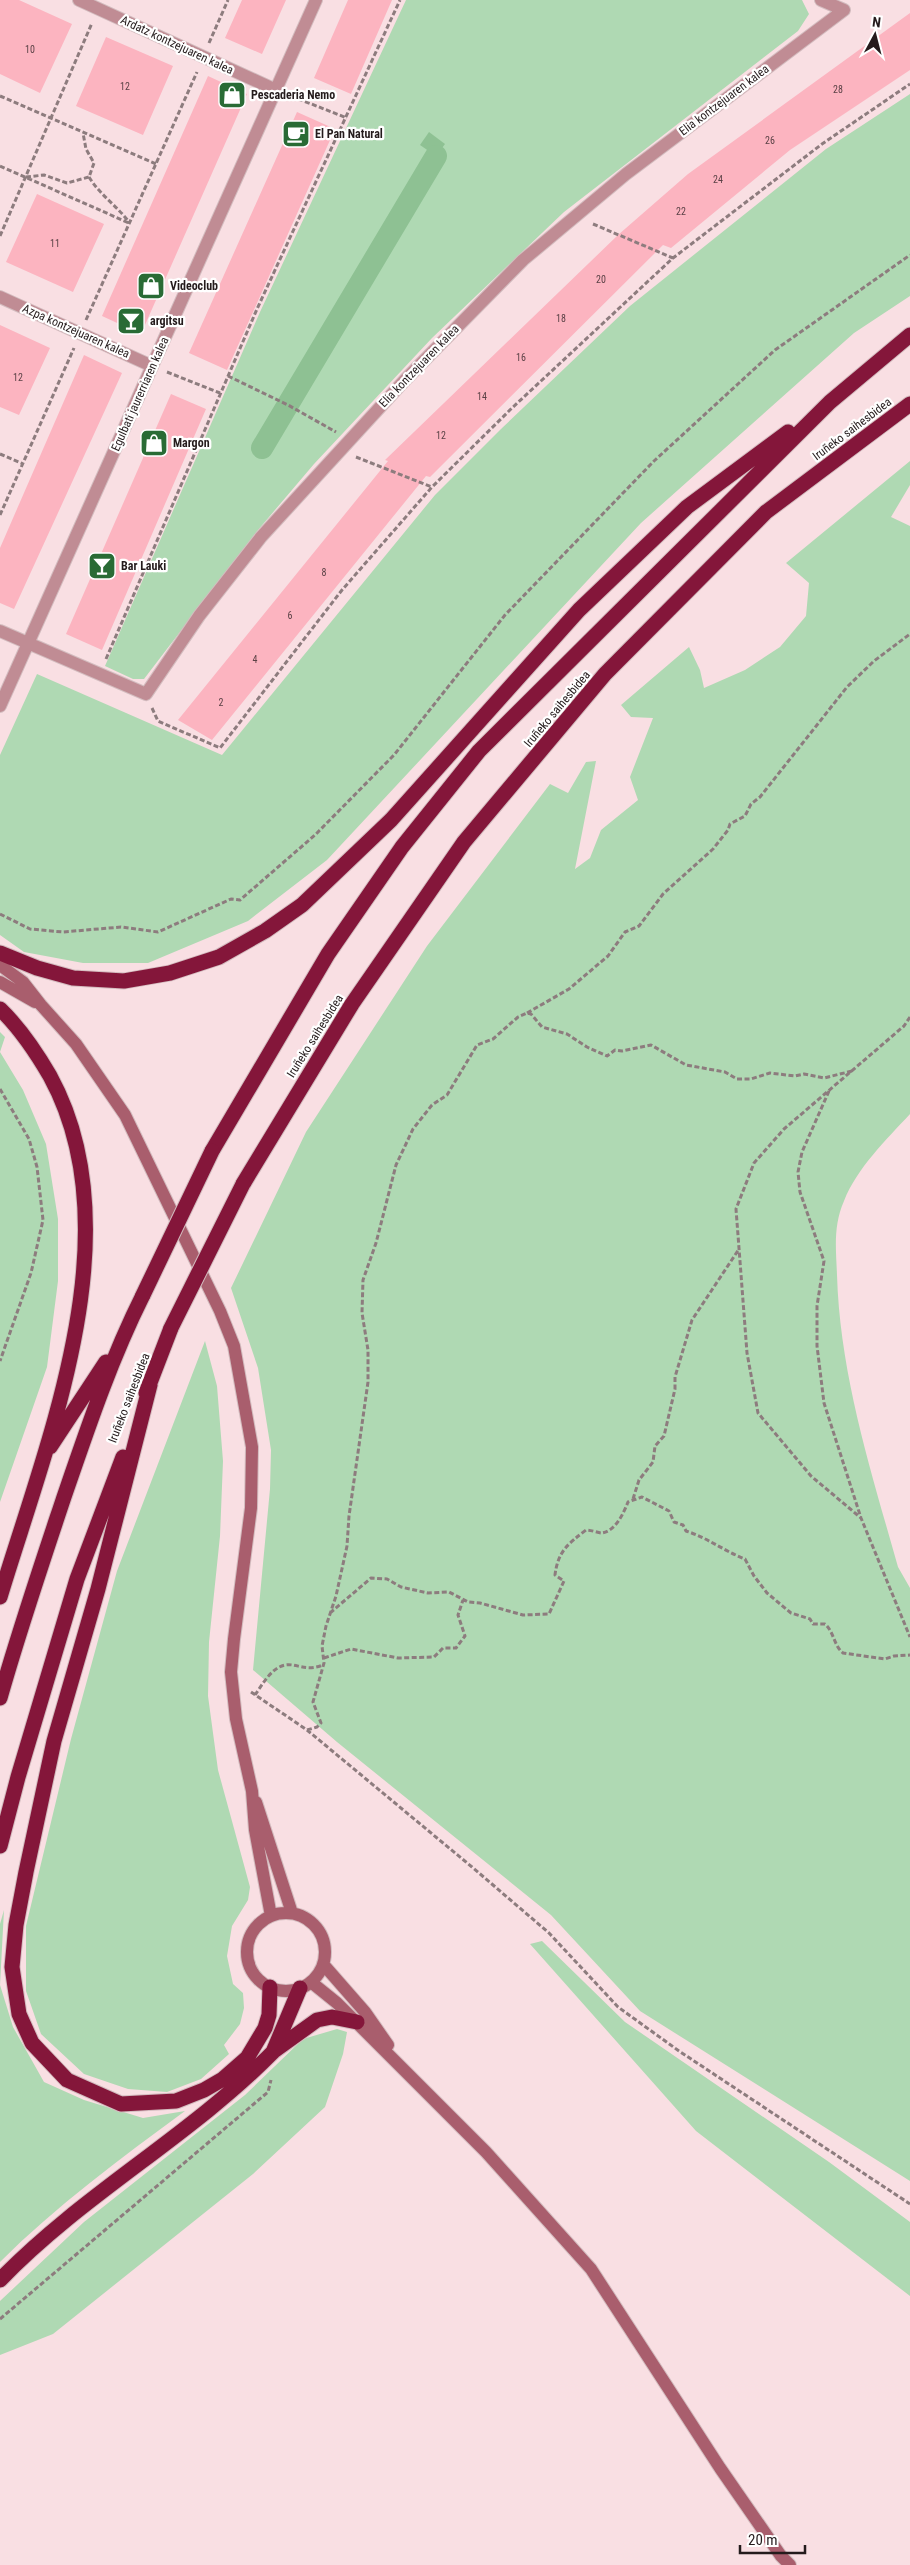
<svg xmlns="http://www.w3.org/2000/svg" width="910" height="2565" font-family="'Roboto Condensed',sans-serif">
  <rect width="100%" height="100%" fill="#f9dfe3"/>
  <path fill="#afd9b3" d="M 406,0 L 802,0 L 809,14 L 798,31 L 564,212 L 432,338 L 314,464 L 258,530 L 144,679 L 133,679 L 105,666 L 260,312 Z
    M 910,94 L 910,296 L 854,333 L 641,523 L 327,860 L 248,921 L 148,963 L 83,963 L 24,952 L 0,935 L 0,755 L 37,674 L 222,755 L 435,495 L 501,429 L 630,306 L 826,149 Z
    M 910,461 L 910,485 L 891,517 L 910,526 L 910,1114 C 886,1140 857,1168 844,1201 C 833,1226 836,1249 837,1275 C 840,1375 871,1471 898,1567 L 910,1588 L 910,2181 L 640,2011 L 551,1915 L 337,1742 L 253,1670 L 270,1489 L 271,1450 L 258,1368 L 231,1288 L 306,1132 L 427,946 L 550,784 L 568,793 L 586,762 L 596,761 L 575,869 L 590,858 L 601,830 L 638,800 L 630,777 L 653,718 L 631,717 L 621,705 L 689,647 L 700,670 L 704,688 L 745,670 L 780,647 L 806,616 L 809,583 L 786,563 Z
    M 0,1032 L 5,1037 L 0,1052 L 23,1090 L 46,1144 L 58,1219 L 58,1281 L 47,1367 L 0,1502 Z
    M 205,1341 L 217,1386 L 223,1461 L 220,1536 L 209,1642 L 208,1696 L 218,1770 L 250,1887 L 248,1900 L 232,1926 L 227,1956 L 233,1984 L 243,1993 L 244,2008 L 240,2024 L 224,2045 L 229,2054 L 201,2079 L 167,2092 L 128,2089 L 84,2074 L 41,2034 L 26,1991 L 26,1926 L 71,1739 L 117,1571 Z
    M 4,1910 L 0,1985 L 13,2027 L 44,2082 L 84,2100 L 143,2118 L 185,2111 C 121,2158 56,2206 0,2262 L 0,1924 Z
    M 542,1941 L 625,2022 L 829,2162 L 910,2222 L 910,2296 L 696,2131 L 530,1944 Z
    M 337,2029 L 347,2032 L 343,2054 L 325,2107 L 253,2174 L 53,2334 L 0,2355 L 0,2301 L 84,2222 L 245,2095 L 303,2039 Z"/>
  <path fill="#8ec193" d="M 429,132 L 445,144 L 436,156 L 420,145 Z"/>
  <g fill="none" stroke-linecap="round" stroke-linejoin="round">
    <path stroke="#8ec193" stroke-width="22" d="M 262,448 L 436,156"/>
  </g>
  <path fill="#fcb4c0" d="M 0,0 L 19,0 L 72,24 L 40,93 L 0,74 Z
    M 242,0 L 286,0 L 262,54 L 225,38 Z
    M 348,0 L 392,0 L 351,94 L 314,78 Z
    M 910,13 L 910,70 L 790,150 L 671,248 L 663,245 L 430,477 L 426,476 L 212,740 L 178,720 L 388,461 L 385,460 L 618,235 L 688,174 Z
    M 106,37 L 173,66 L 143,135 L 76,106 Z
    M 208,76 L 247,94 L 141,334 L 102,316 Z
    M 297,112 L 335,129 L 227,370 L 189,353 Z
    M 37,194 L 104,224 L 73,292 L 6,262 Z
    M 0,325 L 50,348 L 19,415 L 0,407 Z
    M 84,355 L 122,373 L 14,609 L 0,603 L 0,548 Z
    M 171,394 L 206,409 L 102,650 L 66,634 Z"/>
  <g fill="none" stroke-linecap="round" stroke-linejoin="round">
    <defs>
      <path id="street" d="M 79,0 L 276,90
        M 0,297 L 152,366
        M 0,631 L 146,694 L 199,616 L 261,537 L 404,381 L 523,260 L 626,174 L 844,10 L 821,0
        M 0,706 L 316,0"/>
      <path id="secondary" d="M 0,965 L 23,982 L 41,1005 L 76,1044 L 125,1115 L 220,1311 L 234,1346 L 252,1447 L 251,1508 L 234,1639 L 231,1672 L 236,1719 L 252,1791 L 255,1830 L 271,1916
        M 0,982 L 35,1002
        M 256,1802 L 292,1913
        M247 1952a39 39 0 1 1 78 0a39 39 0 1 1-78 0Z
        M 323,1964 L 365,2012 L 388,2045
        M 311,1982 L 337,2003 L 486,2152 L 591,2269 L 720,2468 L 781,2556 L 790,2565"/>
      <path id="highway" d="M 0,953 L 37,968 L 73,978 L 124,981 L 170,973 L 219,957 L 265,931 L 302,905 L 391,820 L 579,610 L 687,507 L 788,432
        M 0,1009 C 20,1028 36,1052 50,1076 C 135,1231 47,1441 0,1597
        M 212,1151 L 328,954 L 402,847 L 479,751 L 830,402 L 910,335
        M 243,1184 L 352,1004 L 464,842 L 605,674 L 766,512 L 910,404
        M 150,1385 L 98,1589 L 54,1741 L 26,1872 L 16,1925 L 12,1967 L 19,2014 L 32,2043 L 67,2080 L 121,2104 L 176,2101 L 204,2090 L 223,2079 L 247,2058 L 265,2028 L 269,2015 L 270,1987
        M 146,1393 L 171,1328
        M 50,1447 L 106,1362
        M 0,1698 C 19,1631 41,1566 63,1500 C 87,1430 110,1361 143,1295
        M 0,1846 L 18,1777 L 77,1579 L 123,1457
        M 274,2051 L 317,2020 L 332,2017 L 357,2022
        M 0,2280 C 83,2194 189,2137 273,2052 L 300,1988"/>
    </defs>
    <use href="#street" stroke="#d3bcbf" stroke-width="14"/>
    <use href="#secondary" stroke="#d3bcbf" stroke-width="14"/>
    <use href="#highway" stroke="#d3bcbf" stroke-width="17"/>
    <path stroke="#8d7c7e" stroke-width="3" stroke-dasharray="5 2.5" stroke-linecap="butt" d="M 209,43 L 228,0
      M 0,96 L 156,164
      M 291,96 L 347,118
      M 0,166 L 129,223
      M 26,177 L 44,175 L 67,183 L 89,177 L 94,163 L 86,149 L 83,133
      M 89,177 C 100,195 117,206 129,222
      M 593,224 L 673,258
      M 0,236 L 92,23
      M 86,320 L 197,72
      M 167,372 L 220,393
      M 228,376 L 288,405 L 336,432
      M 0,454 L 23,464
      M 356,457 L 432,487
      M 0,515 L 74,348
      M 106,659 L 257,309 L 400,0
      M 152,708 L 158,721 L 220,748 L 342,590 L 432,487 L 512,408 L 673,258 L 822,144 L 910,84
      M 0,914 L 30,929 L 63,932 L 121,927 L 158,932 L 231,899 L 240,900 L 315,835 L 394,755 L 505,615 L 654,461 L 775,350 L 910,255
      M 527,1013 L 569,989 L 608,956 L 625,932 L 639,926 L 663,894 L 713,849 L 728,830 L 730,824 L 745,816 L 751,804 L 760,797 L 847,687 L 874,661 L 910,634
      M 910,1017 L 904,1026 L 784,1129 L 754,1163 L 736,1209 L 747,1353 L 758,1413 L 811,1476 L 861,1518 L 910,1637
      M 0,1089 L 29,1139 L 37,1167 L 43,1220 L 31,1273 L 0,1361
      M 829,1091 L 802,1152 L 798,1172 L 800,1192 L 824,1261 L 817,1306 L 817,1346 L 824,1403 L 861,1518
      M 633,1499 L 639,1480 L 653,1462 L 655,1446 L 664,1436 L 675,1389 L 675,1377 L 692,1320 L 739,1249
      M 330,1613 L 371,1578 L 387,1579 L 401,1587 L 428,1593 L 449,1592 L 468,1602 L 480,1603 L 523,1615 L 549,1614 L 564,1581 L 555,1575 C 558,1551 568,1544 586,1530 C 592,1530 598,1533 602,1533 C 616,1531 624,1512 628,1502 L 642,1497 L 669,1511 L 674,1522 L 683,1525 L 686,1531 C 708,1538 724,1551 745,1559 L 754,1576 L 767,1593 L 791,1613 L 810,1619 L 813,1624 L 825,1624 C 834,1632 834,1646 843,1653 L 885,1659 L 894,1656 L 910,1655
      M 324,1658 L 351,1649 L 398,1658 L 434,1657 L 443,1648 L 456,1648 L 465,1636 L 458,1615 L 463,1600
      M 251,1692 L 307,1730 L 472,1867 L 549,1933 L 618,2007 L 679,2051 L 910,2204
      M 255,1695 C 262,1685 271,1668 285,1665 C 297,1663 305,1672 323,1665
      M 307,1730 L 317,1727 L 321,1723 L 313,1702 L 324,1663 L 322,1646 L 326,1626 L 336,1596 L 347,1546 L 349,1516 L 368,1382 L 368,1350 L 362,1313 L 363,1280 L 376,1243 L 396,1165 L 413,1129 L 432,1105 L 447,1095 L 477,1045 L 493,1039 L 518,1017 L 527,1013 L 531,1014 L 542,1027 L 567,1034 L 587,1047 L 607,1056 L 615,1050 L 622,1051 L 651,1045 L 686,1065 L 725,1072 L 737,1079 L 751,1079 L 770,1073 L 795,1076 L 804,1074 L 824,1078 L 852,1071
      M 0,2319 L 268,2092 L 271,2080"/>
    <use href="#street" stroke="#c08c94" stroke-width="12"/>
    <use href="#secondary" stroke="#a95e6d" stroke-width="12"/>
    <use href="#highway" stroke="#84163a" stroke-width="15"/>
    <defs>
      <path id="highway-bridge" d="M 143,1295 L 212,1151
        M 171,1328 L 243,1184"/>
    </defs>
    <use href="#highway-bridge" stroke="#d3bcbf" stroke-width="17" stroke-linecap="butt"/>
    <use href="#highway-bridge" stroke="#84163a" stroke-width="15"/>
  </g>
  <defs>
    <symbol id="shop-square" viewBox="-11 -11 22 22"><rect x="-9" y="-9" width="18" height="18" rx="4" fill="#296b35" stroke="#fff"/><path d="M-5-2.5h2.3a2.7 3.5 0 0 1 5.4 0H5L5.5 6h-11ZM-1.5-2.5h3a1.5 2.3 0 0 0-3 0Z" fill="#fff"/></symbol>
    <symbol id="cafe-square" viewBox="-11 -11 22 22"><rect x="-9" y="-9" width="18" height="18" rx="4" fill="#296b35" stroke="#fff"/><path d="M-5.5-4.5H6V0H3Q3 3.5 0 3.5H-2.5Q-5.5 3.5-5.5 0ZM3-3.2v2h1.7v-2ZM-6 4.5H4V6H-6Z" fill="#fff"/></symbol>
    <symbol id="bar-square" viewBox="-11 -11 22 22"><rect x="-9" y="-9" width="18" height="18" rx="4" fill="#296b35" stroke="#fff"/><path d="M-6-5H6L.8 .8V4.5H3.5V6h-7V4.5H-.8V.8Z" fill="#fff"/></symbol>
  </defs>
  <g fill-rule="evenodd">
    <use href="#shop-square" x="216" y="79" width="32" height="32"/>
    <use href="#cafe-square" x="280" y="118" width="32" height="32"/>
    <use href="#shop-square" x="135" y="270" width="32" height="32"/>
    <use href="#bar-square" x="115" y="305" width="32" height="32"/>
    <use href="#shop-square" x="138" y="427" width="32" height="32"/>
    <use href="#bar-square" x="86" y="550" width="32" height="32"/>
  </g>
  <g text-anchor="middle" dominant-baseline="central" stroke-width="4.5" stroke-linejoin="round" paint-order="stroke">
    <g font-size="10" fill="#5a4145">
      <text x="30" y="49">10</text>
      <text x="125" y="86">12</text>
      <text x="838" y="89">28</text>
      <text x="770" y="140">26</text>
      <text x="718" y="179">24</text>
      <text x="681" y="211">22</text>
      <text x="55" y="243">11</text>
      <text x="601" y="279">20</text>
      <text x="561" y="318">18</text>
      <text x="521" y="357">16</text>
      <text x="18" y="377">12</text>
      <text x="482" y="396">14</text>
      <text x="441" y="435">12</text>
      <text x="324" y="572">8</text>
      <text x="290" y="615">6</text>
      <text x="255" y="659">4</text>
      <text x="221" y="702">2</text>
    </g>
    <g font-size="12" fill="#241b1c" stroke="#fff">
      <text transform="translate(177 45) rotate(25)">Ardatz kontzejuaren kalea</text>
      <text transform="translate(724 100) rotate(-37)">Elia kontzejuaren kalea</text>
      <text transform="translate(76 331) rotate(24)">Azpa kontzejuaren kalea</text>
      <text transform="translate(419 366) rotate(-46)">Elia kontzejuaren kalea</text>
      <text transform="translate(140 394) rotate(-66)">Egulbati jaurerriaren kalea</text>
      <text transform="translate(852 429) rotate(-37)">Iruñeko saihesbidea</text>
      <text transform="translate(557 709) rotate(-50)">Iruñeko saihesbidea</text>
      <text transform="translate(315 1036) rotate(-58)">Iruñeko saihesbidea</text>
      <text transform="translate(129 1398) rotate(-69)">Iruñeko saihesbidea</text>
    </g>
    <g font-size="12" font-weight="bold" fill="#241b1c" stroke="#fff" text-anchor="start">
      <text x="251" y="95">Pescaderia Nemo</text>
      <text x="315" y="134">El Pan Natural</text>
      <text x="170" y="286">Videoclub</text>
      <text x="150" y="321">argitsu</text>
      <text x="173" y="443">Margon</text>
      <text x="121" y="566">Bar Lauki</text>
    </g>
  </g>
  <g transform="translate(875 35) rotate(7)" stroke="#ffffff" stroke-width="4" paint-order="stroke">
  <path d="M0-4L9 19L0 12L-9 19Z" fill="#241b1c"/>
  <text y="-8" font-size="14" font-weight="bold" text-anchor="middle" fill="#241b1c">N</text>
  </g>
  <path d="M740 2545v8h65v-8" fill="none" stroke="#241b1c" stroke-width="2.5"/>
  <text x="748" y="2545" font-size="15" fill="#241b1c" stroke="#ffffff" stroke-width="4" paint-order="stroke">20 m</text>
</svg>
